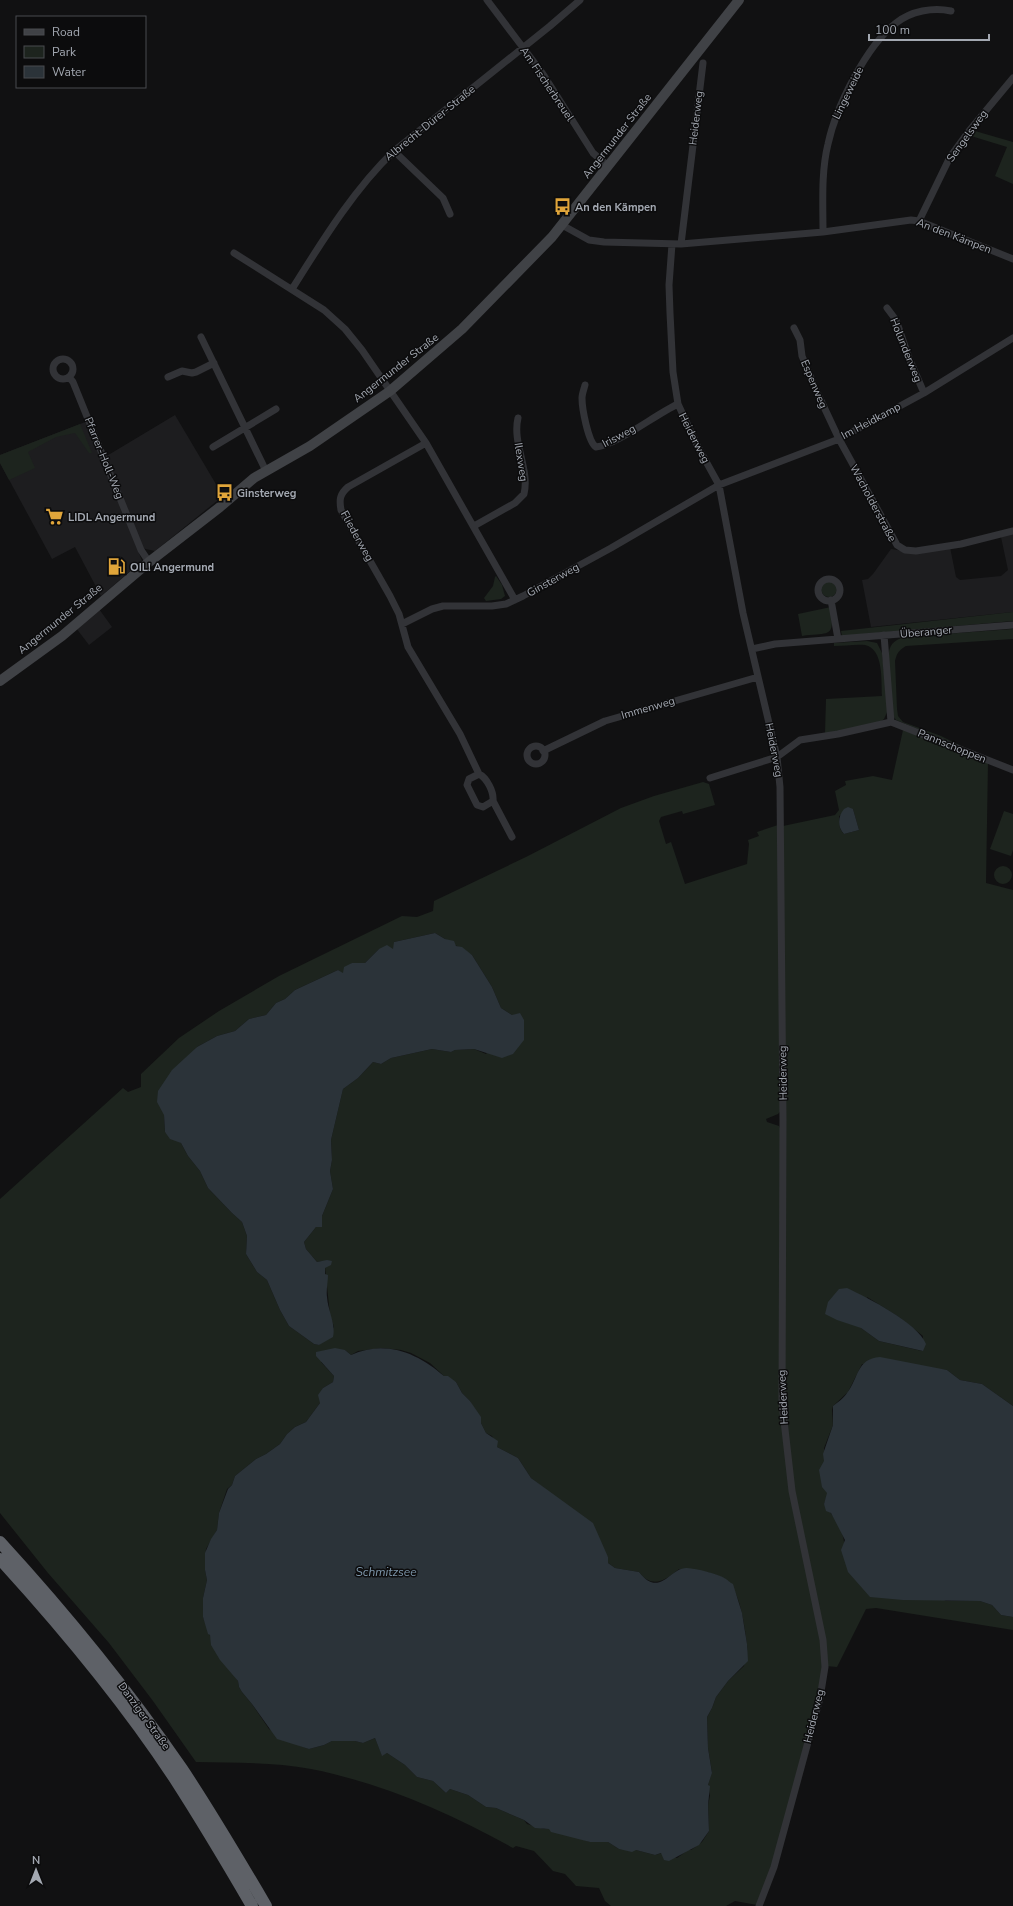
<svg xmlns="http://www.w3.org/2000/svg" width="1013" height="1906" font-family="'Nunito Sans',sans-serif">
  <rect width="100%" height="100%" fill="#111112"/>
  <path fill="#1d1d1f" d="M 175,415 L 223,496 L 155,551 L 141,548 L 105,457 Z
    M 88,421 L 142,561 L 101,596 L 75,547 L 52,559 L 0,463 L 0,455 Z
    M 1013,533 L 1013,612 L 871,627 L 862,580 L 868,579 L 873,574 L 891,549 L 910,552 L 950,547 L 956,577 L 960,580 L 1001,576 L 1008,570 L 1001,537 Z
    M 99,609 L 112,627 L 89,645 L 76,628 Z"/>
  <path fill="#1d241e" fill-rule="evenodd" d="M 975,131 L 1013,142 L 1013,184 L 995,176 L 1007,147 L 971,136 Z
    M 80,424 L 92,453 L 89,453 L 75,433 L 56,437 L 28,452 L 35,468 L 9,480 L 0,463 L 0,455 Z
    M 496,576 L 502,585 L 505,596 L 501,599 L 486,601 L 484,598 L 493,586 L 495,577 Z
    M821 589a8 8 0 1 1 16 0a8 8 0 1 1-16 0Z
    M 831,607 C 834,639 831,632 802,636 L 798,614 Z
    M 1013,612 L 1013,621 L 842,636 L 841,631 Z
    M 1013,629 L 1013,639 L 906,646 C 899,650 897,653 895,661 L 897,709 L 898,716 L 903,722 L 941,736 L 969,750 L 896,720 L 893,716 C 892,701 885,659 890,648 C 892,642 898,639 904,637 Z
    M 867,641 L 877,643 L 882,653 L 888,710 L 884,719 L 879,723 L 825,734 L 826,699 L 882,696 C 881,681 884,649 865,645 C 856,644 844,646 834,646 L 834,643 Z
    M 903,730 L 988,762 L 986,883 L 1013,890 L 1013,1406 L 982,1384 L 960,1380 L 947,1370 L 862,1364 L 848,1392 L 833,1406 L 832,1410 L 833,1425 L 824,1448 L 828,1493 L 824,1504 C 832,1514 845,1532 844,1545 L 946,1601 L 980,1601 L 992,1605 L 1001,1615 L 1013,1617 L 1013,1630 L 876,1608 L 866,1609 L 837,1667 L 826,1666 L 794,1491 L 784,1403 L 783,826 L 835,815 L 839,810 L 835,791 L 846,785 L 845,781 L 873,776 L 892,780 ZM 853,809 L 859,830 L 844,834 C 839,830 839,822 839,816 ZM 867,1297 L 899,1317 L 923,1336 L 922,1351 L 879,1341 L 861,1328 Z
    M 703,782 L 709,784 L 715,805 L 683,814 L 682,811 L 661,817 L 659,821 L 666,844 L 671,842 L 685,884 L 747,864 L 749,844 L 748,840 L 759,836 L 757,832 L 778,825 L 783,1108 L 778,1114 L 766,1119 L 767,1122 L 779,1126 L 782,1133 L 780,1403 L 790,1491 L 822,1640 L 822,1681 L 773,1867 L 757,1905 L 735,1901 L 726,1906 L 611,1906 L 605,1901 L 599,1888 L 576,1886 L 565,1874 L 553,1871 L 534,1851 L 516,1846 L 513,1848 C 450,1813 382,1783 311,1769 C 273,1762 234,1763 196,1762 L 153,1701 L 109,1643 L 48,1573 L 0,1513 L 0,1199 L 123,1088 L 128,1092 L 141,1087 L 141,1074 L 179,1038 L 219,1011 L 279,976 L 402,916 L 417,917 L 433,911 L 434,901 L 526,857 L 621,808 L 654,796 ZM 435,933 L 472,955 L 492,987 L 501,1008 L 512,1015 L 486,1054 L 474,1049 L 455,1050 L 451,1052 L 432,1049 L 391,1058 L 381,1064 L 373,1062 L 358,1078 L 343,1089 L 331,1140 L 332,1160 L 330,1171 L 333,1189 L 322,1216 L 322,1227 L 316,1227 L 304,1242 L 306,1249 L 317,1262 L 323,1261 L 328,1265 L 325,1267 L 330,1315 L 334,1327 L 319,1345 L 314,1344 L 289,1326 L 280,1310 L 267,1280 L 257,1272 L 246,1254 L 247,1236 L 242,1222 L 232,1213 L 208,1188 L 200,1171 L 188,1156 L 181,1143 L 165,1132 L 164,1115 L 191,1054 L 197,1047 L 217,1036 L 235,1031 L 249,1019 L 266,1015 L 276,1003 L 285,999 L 295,990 L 338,970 L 343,974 L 352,963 L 365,963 L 379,949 L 394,949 L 394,942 ZM 382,1348 L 401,1350 L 411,1353 L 430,1363 L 444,1376 L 456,1382 L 462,1393 L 470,1401 L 486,1433 L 492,1436 L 497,1447 L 518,1458 L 531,1478 L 545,1489 L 608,1557 L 608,1563 L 615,1568 L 639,1572 C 652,1589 665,1581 679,1569 C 695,1570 711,1571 725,1579 C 740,1588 745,1628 747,1645 C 748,1651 745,1660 744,1666 L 728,1681 L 716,1697 L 712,1708 L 707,1717 L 708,1748 L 712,1772 L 708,1785 L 710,1796 L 708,1805 L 709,1831 L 702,1842 L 691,1850 L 688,1850 L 677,1858 L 662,1853 L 655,1855 L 636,1850 L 619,1849 L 608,1842 L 590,1842 L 549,1828 L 544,1829 L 527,1824 L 524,1820 L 496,1808 L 486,1807 L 468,1795 L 450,1789 L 446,1793 L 433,1781 L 417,1777 L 405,1765 L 387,1753 L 382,1755 L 375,1738 L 363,1743 L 355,1741 L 332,1741 L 324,1745 L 309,1749 L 298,1745 L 269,1729 L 252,1704 L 242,1692 L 239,1687 L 238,1681 L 212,1641 L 203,1617 L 203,1598 L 207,1580 L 205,1570 L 206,1549 L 217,1530 L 219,1513 L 227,1489 L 232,1485 L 235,1476 L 256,1459 L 266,1454 L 280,1444 L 287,1434 L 295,1427 L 306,1422 L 320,1403 L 323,1388 L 333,1382 L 334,1376 L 321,1362 L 345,1350 L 351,1355 L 358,1351 Z
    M 1004,811 L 1013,814 L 1013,850 L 1011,856 L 990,849 Z
    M994 875a9 9 0 1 1 18 0a9 9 0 1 1-18 0Z"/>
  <path fill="#2b3339" d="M 848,807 L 853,809 L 859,830 L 844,834 C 837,827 838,816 844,809 Z
    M 435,933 L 445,939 L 454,941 L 456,946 L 462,947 L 472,955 L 492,987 L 501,1008 L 512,1015 L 520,1013 L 524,1020 L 524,1040 L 513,1054 L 502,1058 L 474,1049 L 455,1050 L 451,1052 L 432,1049 L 391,1058 L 381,1064 L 373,1062 L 358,1078 L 343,1089 L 331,1140 L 332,1160 L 330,1171 L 333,1189 L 322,1216 L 322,1227 L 316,1227 L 304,1242 L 306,1249 L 317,1262 L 327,1260 L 332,1261 L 331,1265 L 325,1268 L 325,1274 L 328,1275 C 328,1282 326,1290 327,1297 C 328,1311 336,1324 333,1337 L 319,1345 L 314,1344 L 289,1326 L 280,1310 L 267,1280 L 257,1272 L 246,1254 L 247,1236 L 242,1222 L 232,1213 L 208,1188 L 200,1171 L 188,1156 L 181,1143 L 170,1139 L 165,1132 L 164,1115 L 157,1102 L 158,1091 L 172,1070 L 197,1047 L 217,1036 L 235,1031 L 249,1019 L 266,1015 L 276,1003 L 285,999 L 295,990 L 338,970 L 343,973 L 344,967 L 352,963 L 365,963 L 379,949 L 387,945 L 393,949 L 394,942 Z
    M 847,1288 C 868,1298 918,1323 926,1344 L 923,1351 L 879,1341 L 861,1328 L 837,1320 L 825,1314 L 828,1302 L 839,1289 Z
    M 335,1348 L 345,1350 L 351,1355 C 385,1339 418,1353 444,1376 L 448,1376 L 456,1382 L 462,1393 L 470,1401 L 481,1417 L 481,1423 L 486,1433 L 498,1441 L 497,1447 L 518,1458 L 531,1478 L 593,1523 L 608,1557 L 608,1563 L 615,1568 L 639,1572 C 660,1599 670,1567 687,1568 C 697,1569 717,1573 726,1579 C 729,1581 729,1582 733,1584 L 742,1613 L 747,1644 L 748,1661 L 728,1681 L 716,1697 L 712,1708 L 707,1717 L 708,1748 L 712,1773 L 708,1785 L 710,1786 L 708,1805 L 709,1831 L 699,1845 L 669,1861 L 664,1860 L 661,1853 L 655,1855 L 636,1850 L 632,1852 L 619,1849 L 608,1842 L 590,1842 L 551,1832 L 549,1829 L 535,1828 L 524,1820 L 496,1808 L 486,1807 L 468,1795 L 450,1789 L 446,1793 L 433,1781 L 417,1777 L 405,1765 L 387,1753 L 382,1756 L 375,1738 L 363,1743 L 355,1741 L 332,1741 L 324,1745 L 309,1749 L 277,1739 L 252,1704 L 242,1692 L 239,1687 L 238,1681 L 220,1660 L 211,1645 L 210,1635 L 208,1634 L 203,1617 L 203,1598 L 207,1580 L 205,1570 L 205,1553 L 211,1539 L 217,1530 L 219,1513 L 228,1489 L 232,1485 L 235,1476 L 256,1459 L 266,1454 L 280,1444 L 287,1434 L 295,1427 L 306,1422 L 320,1403 L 318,1395 L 323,1388 L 333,1382 L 334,1376 L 316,1356 L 316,1352 Z
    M 880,1357 L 947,1370 L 960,1380 L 982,1384 L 1013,1406 L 1013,1617 L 1001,1615 L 992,1605 L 980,1601 L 903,1600 L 870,1597 L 848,1572 L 841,1550 L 845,1540 L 831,1513 L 826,1511 L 824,1504 L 827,1493 L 822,1487 L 819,1470 L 824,1461 L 823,1454 L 833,1425 L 833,1406 C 838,1402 844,1398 847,1393 C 859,1378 856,1359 880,1357 Z"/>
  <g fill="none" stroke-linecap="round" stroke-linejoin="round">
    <path stroke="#323337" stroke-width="7" d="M 487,0 L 543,74 L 593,153 L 608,166
      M 394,151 L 443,198 L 450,214
      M 919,221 L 950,157 L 969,131 L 1013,78
      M 562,225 L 589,240 L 604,242 L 681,244 L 823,232 L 911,220 L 919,221 L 1013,259
      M 823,232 C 823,203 821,172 828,144 C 836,107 866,46 896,23 C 911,11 933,7 951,11
      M 672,244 L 669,285 L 670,313 L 673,372 L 678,404 L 698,447 L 719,485 L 743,613 L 777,757 L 780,787 L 783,1119 L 782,1403 L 792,1491 L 823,1640 L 825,1667 L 820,1698 L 774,1867 L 759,1906
      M 681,244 L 703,63
      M 234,253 L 324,310 L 345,329 L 362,350 L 426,443 L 515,600
      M 292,289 C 321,243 354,189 394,151 L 550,26 L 580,0
      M 887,308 L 896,320 L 909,358 L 924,393
      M 794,328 L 800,340 L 802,356 L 816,390 L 839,439 L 897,545 L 905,550 L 916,551 L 961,544 L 1013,531
      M 201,337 L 266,471
      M53 369a10 10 0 1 1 20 0a10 10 0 1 1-20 0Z
      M 69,377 L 73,382 L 141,550 L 149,562
      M 168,377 L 182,371 L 192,373 L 196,372 L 214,363
      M 585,385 C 584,389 582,394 582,398 C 582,408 588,442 596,447 C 617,445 656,414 678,404
      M 426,443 L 348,487 C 340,494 339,499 341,510 L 390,596 L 399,614 L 408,647 L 460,734 L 479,774 C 487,778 494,792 493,801 L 512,837
      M 213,447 L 276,409
      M 474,526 L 515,503 L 524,494 C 530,470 512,443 518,418
      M818 590a11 11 0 1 1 22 0a11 11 0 1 1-22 0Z
      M 831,600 L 838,639
      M 402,624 L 432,609 L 443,606 L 492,606 L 506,604 L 523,596 L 611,548 L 719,485 L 839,439 L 924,393 L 1013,338
      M 884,635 L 891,722 L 1013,770
      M 752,649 L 775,644 L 1013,625
      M527 755a9 9 0 1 1 18 0a9 9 0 1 1-18 0Z
      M 543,751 L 605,721 L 758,677
      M 479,774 L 469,779 L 467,785 L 477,805 L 483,807 L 493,801
      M 710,778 L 777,757 L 800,740 L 838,734 L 891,722"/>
    <path stroke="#404246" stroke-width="10" d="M 0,681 L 62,636 L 149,562 L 220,507 L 254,478 L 310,446 L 390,391 L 462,329 L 552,237 L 739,0"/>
    <path stroke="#5e6167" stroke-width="12" d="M 0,1542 C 66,1614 127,1689 182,1769 C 212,1814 239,1860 266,1906
      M 0,1559 C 63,1628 124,1701 175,1779 C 202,1821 227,1863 252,1906"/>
  </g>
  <defs>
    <symbol id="bus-bare" viewBox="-9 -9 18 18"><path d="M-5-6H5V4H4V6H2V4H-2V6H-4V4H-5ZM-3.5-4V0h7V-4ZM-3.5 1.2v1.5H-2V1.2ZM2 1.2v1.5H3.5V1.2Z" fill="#e0a53a" stroke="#0c0c0d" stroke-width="2.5" paint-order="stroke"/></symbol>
    <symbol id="supermarket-bare" viewBox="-9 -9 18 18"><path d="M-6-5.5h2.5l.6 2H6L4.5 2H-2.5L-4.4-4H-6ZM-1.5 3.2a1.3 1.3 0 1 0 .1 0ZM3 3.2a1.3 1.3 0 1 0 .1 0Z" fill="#e0a53a" stroke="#0c0c0d" stroke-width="2.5" paint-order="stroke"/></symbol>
    <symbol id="fuel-bare" viewBox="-9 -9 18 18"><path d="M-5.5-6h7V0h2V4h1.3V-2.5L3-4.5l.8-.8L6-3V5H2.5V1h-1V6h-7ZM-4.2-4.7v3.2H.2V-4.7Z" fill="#e0a53a" stroke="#0c0c0d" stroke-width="2.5" paint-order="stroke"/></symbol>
  </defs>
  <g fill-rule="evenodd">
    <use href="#bus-bare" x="550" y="194" width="25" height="25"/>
    <use href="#bus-bare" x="212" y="480" width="25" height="25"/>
    <use href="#supermarket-bare" x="42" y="504" width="25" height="25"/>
    <use href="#fuel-bare" x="104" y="554" width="25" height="25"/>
  </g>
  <g text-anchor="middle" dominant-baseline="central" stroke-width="3" stroke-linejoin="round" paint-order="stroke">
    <g font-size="11" fill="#a3a8b1" stroke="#0c0c0d">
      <text transform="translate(547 84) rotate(56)">Am Fischerbreuel</text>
      <text transform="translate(848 93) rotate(-64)">Lingeweide</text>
      <text transform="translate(696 118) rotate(-83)">Heiderweg</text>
      <text transform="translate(430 123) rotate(-39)">Albrecht-Dürer-Straße</text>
      <text transform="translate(617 136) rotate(-52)">Angermunder Straße</text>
      <text transform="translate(967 136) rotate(-54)">Sengelsweg</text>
      <text transform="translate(954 236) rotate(21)">An den Kämpen</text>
      <text transform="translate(906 350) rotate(68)">Holunderweg</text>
      <text transform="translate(396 368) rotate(-38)">Angermunder Straße</text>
      <text transform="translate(814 384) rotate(67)">Espenweg</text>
      <text transform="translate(871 421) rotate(-28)">Im Heidkamp</text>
      <text transform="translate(619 436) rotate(-28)">Irisweg</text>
      <text transform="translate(694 438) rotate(63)">Heiderweg</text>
      <text transform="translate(104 458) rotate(68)">Pfarrer-Holl-Weg</text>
      <text transform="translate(521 462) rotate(81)">Ilexweg</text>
      <text transform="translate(873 503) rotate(62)">Wacholderstraße</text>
      <text transform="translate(357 536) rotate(61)">Fliederweg</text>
      <text transform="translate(553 580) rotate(-29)">Ginsterweg</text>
      <text transform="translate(60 619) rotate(-39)">Angermunder Straße</text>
      <text transform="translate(926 632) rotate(-5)">Überanger</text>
      <text transform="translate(648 708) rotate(-16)">Immenweg</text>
      <text transform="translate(952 746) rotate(22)">Pannschoppen</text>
      <text transform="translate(774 750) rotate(79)">Heiderweg</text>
      <text transform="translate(783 1073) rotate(-91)">Heiderweg</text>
      <text transform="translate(783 1397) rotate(-93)">Heiderweg</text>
      <text transform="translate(144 1716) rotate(54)">Danziger Straße</text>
      <text transform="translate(814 1716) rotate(-76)">Heiderweg</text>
    </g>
    <g font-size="11" font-weight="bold" fill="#a3a8b1" stroke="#0c0c0d" text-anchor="start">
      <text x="575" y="207">An den Kämpen</text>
      <text x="237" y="493">Ginsterweg</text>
      <text x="68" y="517">LIDL Angermund</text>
      <text x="130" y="567">OIL! Angermund</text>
    </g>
    <g font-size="12" font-style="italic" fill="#7d96aa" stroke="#0c0c0d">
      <text x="386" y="1572">Schmitzsee</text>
    </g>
  </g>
  <rect x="16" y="16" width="130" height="72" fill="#0c0c0d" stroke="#484a4f"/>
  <rect x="24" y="29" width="20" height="6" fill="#404246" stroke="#484a4f"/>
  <text x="52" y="36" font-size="12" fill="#a3a8b1">Road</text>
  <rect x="24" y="46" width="20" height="12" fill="#1d241e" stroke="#484a4f"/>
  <text x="52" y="56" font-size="12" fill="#a3a8b1">Park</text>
  <rect x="24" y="66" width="20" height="12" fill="#2b3339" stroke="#484a4f"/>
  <text x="52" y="76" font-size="12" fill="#a3a8b1">Water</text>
  <g transform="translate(36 1870)" stroke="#0c0c0d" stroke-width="3" paint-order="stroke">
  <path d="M0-3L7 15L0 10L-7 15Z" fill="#a3a8b1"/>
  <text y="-6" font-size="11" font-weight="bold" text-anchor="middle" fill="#a3a8b1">N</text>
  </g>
  <path d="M869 34v6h120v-6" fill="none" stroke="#a3a8b1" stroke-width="2"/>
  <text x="875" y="34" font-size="12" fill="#a3a8b1" stroke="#0c0c0d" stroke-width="3" paint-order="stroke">100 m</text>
</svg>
